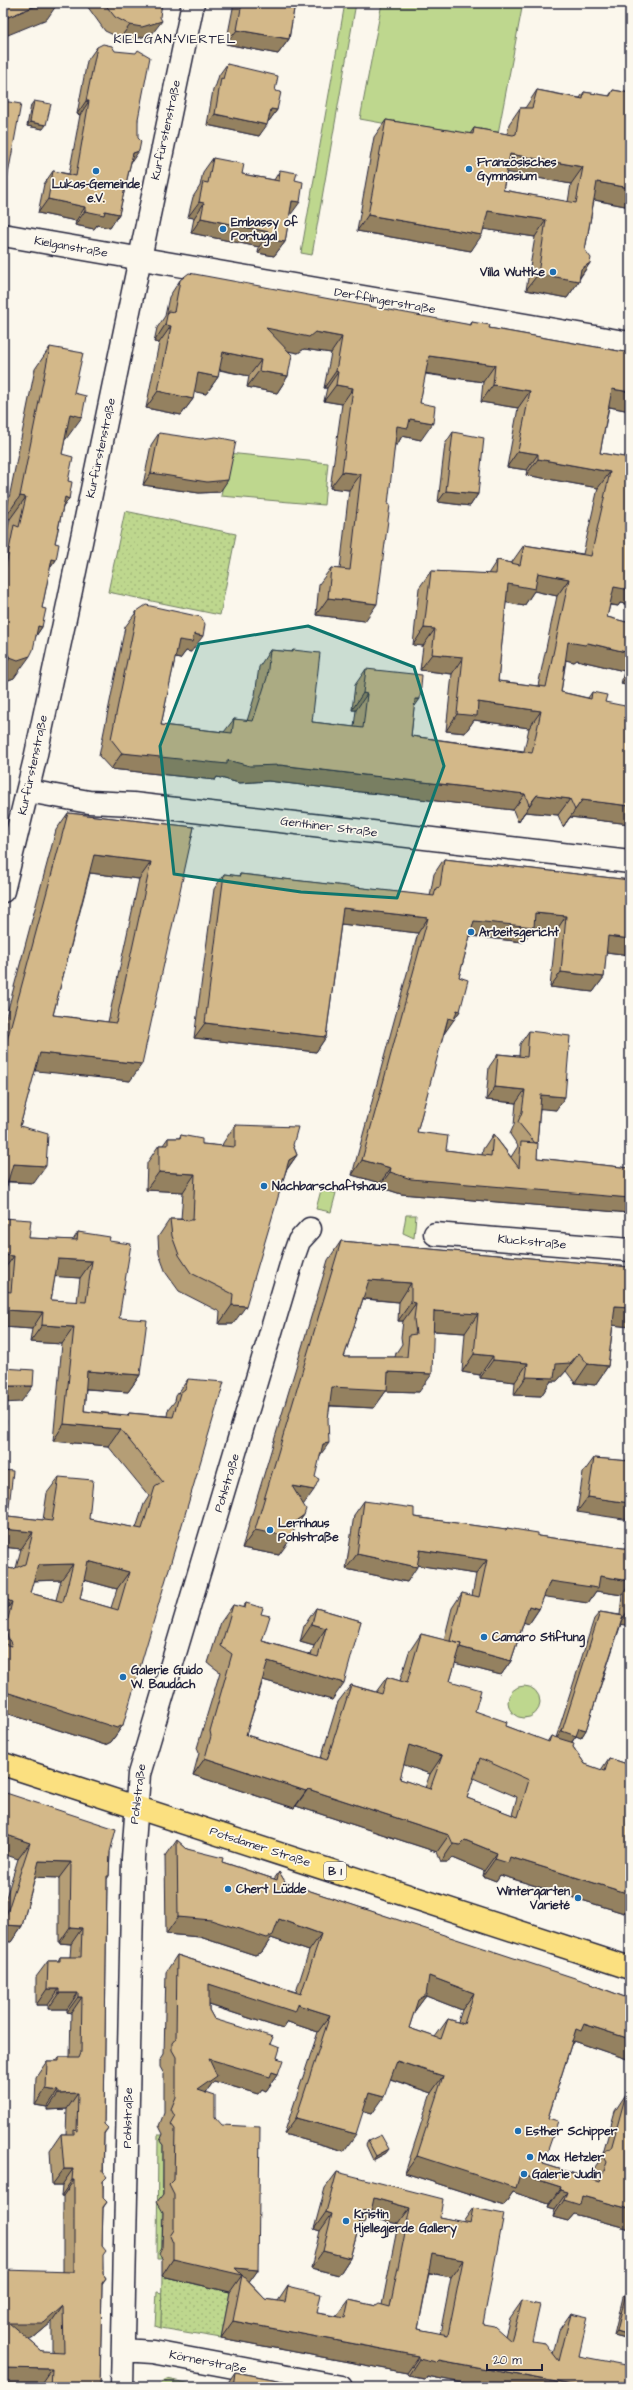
<svg xmlns="http://www.w3.org/2000/svg" width="633" height="2390" font-family="'Architects Daughter',sans-serif">
  <defs>
    <pattern id="park-dots" width="8" height="8" patternUnits="userSpaceOnUse"><rect width="8" height="8" fill="#bed78e"/><path d="M2 2h.1M6 6h.1" fill="none" stroke="#a3b87b" stroke-width="1.8" stroke-linecap="round"/></pattern>
  </defs>
  <rect width="100%" height="100%" fill="#fbf7ec"/>
  <filter id="ink" filterUnits="userSpaceOnUse"><feTurbulence type="fractalNoise" baseFrequency=".025" numOctaves="2"/><feDisplacementMap in="SourceGraphic" scale="8" xChannelSelector="R" yChannelSelector="G"/><feConvolveMatrix kernelMatrix="1 2 1 2 8 2 1 2 1" color-interpolation-filters="sRGB"/></filter>
  <g filter="url(#ink)">
    <path fill="#bed78e" stroke="#707c64" d="M 345,3 L 356,3 L 312,255 L 301,253 Z
      M 382,3 L 523,3 L 496,144 L 360,119 Z
      M 228,453 L 328,463 L 324,505 L 221,496 Z
      M 321,1190 L 336,1193 L 331,1212 L 316,1209 Z
      M 406,1215 L 416,1215 L 414,1238 L 403,1233 Z
      M508 1702a16 16 0 1 1 32 0a16 16 0 1 1-32 0Z
      M 158,2135 L 164,2135 L 161,2143 L 163,2145 L 162,2249 L 159,2254 L 162,2259 L 157,2259 Z
      M 157,2292 L 162,2293 L 161,2328 L 155,2326 Z"/>
    <path fill="url(#park-dots)" stroke="#707c64" d="M 125,511 L 236,534 L 220,615 L 108,592 Z
      M 162,2276 L 230,2292 L 221,2338 L 161,2328 Z
      M 166,2379 L 208,2387 L 160,2387 L 160,2384 Z"/>
    <g fill="none" stroke-linecap="round" stroke-linejoin="round">
      <defs>
        <path id="street" d="M 3,235 L 630,343
          M 28,791 L 89,802 L 133,804 L 630,862
          M 435,1234 L 630,1250
          M 123,2350 L 153,2352 L 341,2387
          M 122,2387 L 133,1858 L 139,1774 L 293,1258 L 299,1241 L 310,1229"/>
        <path id="secondary" d="M 3,891 L 35,759 L 69,600 L 193,3"/>
        <path id="primary" d="M 3,1764 L 630,1968"/>
      </defs>
      <use href="#street" stroke="#22223b" stroke-width="25"/>
      <use href="#secondary" stroke="#22223b" stroke-width="25"/>
      <use href="#primary" stroke="#22223b" stroke-width="25"/>
      <use href="#street" stroke="#fbf7ec" stroke-width="22"/>
      <use href="#secondary" stroke="#fbf7ec" stroke-width="22"/>
      <use href="#primary" stroke="#fbe080" stroke-width="22"/>
    </g>
    <path fill="#b59e76" stroke="#22223b" fill-rule="evenodd" d="M 85,3 L 162,3 L 152,34 L 132,40 L 120,38 L 105,31 Z
      M 234,3 L 295,3 L 289,39 L 278,54 L 226,44 Z
      M 630,3 L 630,18 L 627,18 Z
      M 97,47 L 138,119 L 131,162 L 119,214 L 110,228 L 97,225 L 94,229 L 75,225 L 76,221 L 38,213 L 44,184 L 53,171 L 69,174 L 80,115 L 77,114 L 87,61 Z
      M 227,64 L 275,91 L 277,110 L 269,121 L 268,121 L 259,136 L 207,125 L 213,90 L 216,85 L 219,75 Z
      M 537,90 L 580,98 L 584,92 L 609,96 L 613,90 L 630,93 L 630,207 L 594,200 L 585,250 L 590,263 L 580,278 L 579,281 L 567,298 L 526,290 L 535,237 L 484,229 L 471,251 L 357,231 L 374,137 L 386,120 L 470,134 L 474,128 L 507,134 L 509,124 L 520,108 L 525,108 ZM 507,172 L 571,184 L 568,202 L 503,190 Z
      M 34,101 L 43,129 L 27,126 L 31,105 Z
      M 213,158 L 242,174 L 274,180 L 280,170 L 289,217 L 285,242 L 274,256 L 258,253 L 259,247 L 191,233 L 194,218 L 188,217 L 193,197 L 200,186 L 203,172 Z
      M 180,280 L 470,325 L 472,322 L 489,328 L 630,353 L 630,411 L 609,407 L 600,453 L 624,457 L 630,449 L 630,605 L 620,603 L 618,606 L 610,605 L 607,617 L 630,623 L 630,686 L 621,684 L 624,671 L 577,660 L 574,662 L 566,660 L 561,692 L 588,698 L 592,692 L 605,702 L 629,719 L 630,824 L 570,817 L 563,827 L 558,815 L 525,812 L 518,822 L 513,810 L 268,781 L 239,783 L 217,777 L 215,780 L 111,769 L 99,756 L 125,627 L 137,611 L 191,652 L 186,651 L 180,659 L 175,658 L 161,725 L 224,732 L 234,719 L 247,721 L 255,695 L 259,667 L 270,650 L 292,652 L 293,650 L 312,722 L 354,727 L 356,710 L 352,710 L 355,685 L 366,669 L 414,707 L 411,736 L 524,751 L 529,728 L 474,720 L 465,733 L 446,731 L 452,674 L 420,670 L 423,646 L 413,645 L 419,588 L 431,571 L 488,574 L 497,560 L 512,563 L 512,562 L 524,545 L 583,554 L 598,488 L 526,475 L 527,470 L 507,467 L 518,408 L 481,402 L 483,382 L 425,374 L 420,403 L 421,440 L 402,436 L 397,445 L 395,444 L 365,621 L 316,615 L 319,584 L 331,568 L 340,569 L 349,490 L 330,488 L 342,404 L 324,401 L 327,388 L 324,388 L 331,353 L 304,349 L 298,353 L 289,351 L 288,376 L 277,393 L 247,387 L 249,376 L 219,370 L 218,377 L 206,394 L 194,391 L 193,399 L 181,415 L 146,408 L 159,343 L 154,342 L 157,328 L 165,316 L 169,297 ZM 534,591 L 557,596 L 538,686 L 498,681 L 506,602 L 524,606 Z
      M 50,347 L 74,393 L 66,439 L 65,439 L 62,454 L 68,481 L 69,499 L 63,507 L 55,543 L 56,560 L 50,568 L 42,608 L 42,627 L 36,636 L 14,678 L 3,682 L 3,541 L 6,536 L 10,519 L 5,518 L 35,369 Z
      M 453,432 L 478,494 L 470,506 L 438,502 L 445,444 Z
      M 159,433 L 220,492 L 199,493 L 143,485 L 151,445 Z
      M 68,813 L 194,827 L 130,1081 L 35,1070 L 20,1126 L 34,1183 L 8,1182 L 3,1198 L 3,1028 L 56,830 ZM 90,873 L 139,879 L 108,1022 L 53,1015 Z
      M 444,859 L 630,880 L 630,955 L 606,952 L 604,977 L 593,992 L 550,987 L 556,931 L 533,928 L 523,942 L 470,936 L 459,977 L 460,1011 L 443,1034 L 417,1132 L 446,1150 L 482,1155 L 483,1149 L 493,1134 L 511,1157 L 518,1146 L 510,1134 L 514,1125 L 516,1103 L 486,1100 L 489,1067 L 498,1054 L 519,1056 L 520,1044 L 529,1031 L 556,1110 L 540,1108 L 537,1143 L 537,1158 L 630,1168 L 630,1213 L 401,1194 L 379,1187 L 380,1183 L 352,1175 L 418,933 L 341,924 L 326,1037 L 316,1052 L 194,1038 L 214,889 L 224,874 L 239,876 L 240,874 L 430,896 L 434,874 Z
      M 235,1125 L 293,1145 L 297,1155 L 286,1171 L 233,1324 L 219,1324 L 220,1312 L 179,1291 L 166,1273 L 159,1254 L 158,1237 L 170,1219 L 181,1219 L 183,1192 L 146,1190 L 147,1163 L 159,1145 L 163,1145 L 168,1138 L 179,1138 L 181,1135 L 202,1144 L 222,1146 L 223,1143 Z
      M 3,1218 L 29,1238 L 73,1240 L 78,1232 L 109,1241 L 119,1318 L 140,1375 L 128,1392 L 86,1389 L 84,1411 L 127,1415 L 129,1413 L 167,1416 L 168,1410 L 175,1401 L 176,1396 L 188,1379 L 123,1725 L 111,1742 L 105,1745 L 3,1712 L 3,1567 L 13,1569 L 16,1568 L 21,1549 L 3,1547 L 3,1470 L 8,1516 L 43,1520 L 47,1493 L 59,1477 L 89,1519 L 136,1528 L 144,1504 L 149,1496 L 108,1446 L 53,1441 L 62,1344 L 30,1342 L 32,1329 L 3,1327 ZM 55,1276 L 80,1278 L 77,1302 L 51,1300 ZM 61,1580 L 56,1600 L 30,1593 L 33,1581 ZM 84,1580 L 117,1589 L 111,1608 L 80,1599 Z
      M 341,1241 L 630,1267 L 630,1327 L 613,1325 L 608,1366 L 595,1385 L 575,1383 L 566,1371 L 557,1381 L 551,1381 L 541,1396 L 514,1395 L 515,1382 L 480,1378 L 480,1375 L 462,1372 L 465,1333 L 433,1331 L 419,1392 L 386,1391 L 374,1408 L 330,1406 L 320,1455 L 303,1505 L 304,1515 L 294,1529 L 279,1555 L 242,1548 L 328,1260 ZM 363,1299 L 399,1302 L 398,1321 L 403,1321 L 401,1337 L 402,1344 L 396,1353 L 395,1357 L 344,1357 Z
      M 594,1458 L 630,1461 L 577,1512 L 583,1473 Z
      M 364,1501 L 414,1517 L 505,1530 L 507,1528 L 538,1536 L 630,1549 L 630,1626 L 621,1624 L 586,1730 L 581,1738 L 576,1736 L 572,1742 L 573,1747 L 585,1764 L 601,1770 L 609,1758 L 630,1765 L 630,1905 L 624,1913 L 500,1875 L 496,1881 L 483,1876 L 484,1871 L 453,1858 L 448,1862 L 441,1862 L 437,1852 L 296,1806 L 294,1808 L 193,1775 L 199,1753 L 197,1748 L 220,1672 L 208,1663 L 221,1622 L 233,1605 L 242,1608 L 246,1603 L 261,1614 L 262,1641 L 311,1655 L 314,1646 L 300,1642 L 304,1626 L 316,1608 L 361,1621 L 332,1700 L 263,1680 L 246,1735 L 321,1758 L 338,1702 L 351,1685 L 376,1692 L 387,1677 L 400,1681 L 409,1652 L 421,1634 L 444,1640 L 452,1608 L 462,1593 L 472,1596 L 476,1574 L 417,1565 L 407,1582 L 346,1569 L 354,1515 ZM 596,1591 L 622,1595 L 620,1615 L 600,1612 L 594,1619 L 556,1738 L 551,1736 L 547,1742 L 506,1726 L 475,1711 L 450,1681 L 455,1663 L 501,1675 L 511,1661 L 524,1622 L 529,1624 L 539,1609 L 544,1596 L 588,1603 ZM 403,1764 L 430,1774 L 425,1788 L 400,1779 ZM 473,1778 L 517,1797 L 512,1815 L 467,1798 Z
      M 3,1792 L 110,1852 L 109,1876 L 107,1879 L 104,2124 L 108,2128 L 104,2134 L 103,2198 L 107,2202 L 103,2208 L 102,2246 L 103,2274 L 106,2278 L 102,2284 L 100,2387 L 41,2387 L 41,2385 L 3,2384 L 63,2271 L 63,2196 L 61,2196 L 62,2185 L 52,2185 L 50,2150 L 61,2134 L 66,2134 L 67,2109 L 47,2110 L 47,2107 L 35,2105 L 36,2077 L 47,2061 L 56,2061 L 59,2057 L 70,2057 L 71,2013 L 67,2012 L 67,2009 L 48,2009 L 48,2005 L 36,2005 L 36,1977 L 48,1961 L 58,1961 L 60,1957 L 70,1957 L 71,1944 L 59,1943 L 59,1878 L 35,1877 L 22,1926 L 11,1942 L 3,1941 L 3,1907 L 18,1859 ZM 52,2322 L 52,2352 L 42,2351 L 28,2339 L 32,2339 Z
      M 177,1840 L 187,1849 L 222,1862 L 274,1879 L 279,1872 L 286,1883 L 590,1984 L 630,1999 L 630,2060 L 574,2041 L 571,2045 L 548,2118 L 543,2164 L 595,2180 L 593,2173 L 595,2167 L 602,2157 L 615,2111 L 626,2094 L 630,2095 L 630,2229 L 574,2214 L 568,2221 L 553,2217 L 555,2209 L 548,2207 L 549,2204 L 513,2192 L 504,2205 L 405,2173 L 431,2093 L 390,2079 L 372,2114 L 363,2111 L 344,2151 L 284,2134 L 318,2032 L 288,2022 L 283,2029 L 209,2005 L 209,2010 L 214,2019 L 270,2044 L 277,2058 L 278,2074 L 266,2091 L 262,2089 L 258,2094 L 214,2081 L 205,2093 L 215,2117 L 258,2270 L 249,2282 L 265,2299 L 278,2301 L 288,2286 L 317,2313 L 337,2316 L 349,2300 L 376,2306 L 382,2305 L 398,2224 L 368,2217 L 359,2229 L 358,2229 L 350,2258 L 339,2275 L 311,2268 L 320,2231 L 314,2229 L 325,2188 L 337,2172 L 440,2217 L 463,2222 L 473,2208 L 483,2324 L 505,2336 L 510,2318 L 522,2301 L 532,2341 L 553,2354 L 559,2330 L 571,2313 L 579,2356 L 630,2387 L 483,2387 L 427,2376 L 425,2379 L 408,2376 L 407,2373 L 221,2338 L 230,2292 L 162,2276 L 162,2259 L 159,2253 L 162,2247 L 163,2212 L 157,2202 L 163,2194 L 163,2145 L 160,2141 L 163,2134 L 159,2126 L 164,2113 L 164,2074 L 160,2067 L 160,2060 L 164,2054 L 166,1972 L 177,1955 L 296,1992 L 309,1951 L 271,1938 L 262,1952 L 255,1955 L 200,1937 L 166,1934 L 165,1857 ZM 426,1996 L 462,2010 L 458,2022 L 448,2019 L 435,2037 L 409,2028 L 414,2012 ZM 429,2273 L 451,2277 L 440,2334 L 418,2329 Z
      M 368,2141 L 386,2153 L 373,2160 L 366,2145 Z
      M 626,2293 L 630,2294 L 630,2339 L 614,2335 L 623,2297 Z
      M 235,2372 L 315,2387 L 225,2387 Z"/>
    <path fill="#948160" stroke="#22223b" d="M 43,3 L 58,3 L 47,19 L 3,37 L 3,19 Z
      M 630,14 L 630,18 L 627,18 Z
      M 162,21 L 152,34 L 132,40 L 120,38 L 130,25 Z
      M 237,30 L 289,39 L 278,54 L 226,44 Z
      M 86,101 L 89,101 L 80,115 L 77,114 Z
      M 271,109 L 277,110 L 269,121 L 263,120 Z
      M 215,114 L 267,125 L 259,136 L 207,125 Z
      M 30,122 L 46,125 L 43,129 L 27,126 Z
      M 139,151 L 130,164 L 133,153 Z
      M 510,154 L 583,167 L 571,184 L 498,171 Z
      M 597,182 L 630,188 L 630,207 L 585,198 Z
      M 48,199 L 85,207 L 76,221 L 38,213 Z
      M 292,201 L 300,202 L 289,217 Z
      M 199,202 L 204,203 L 194,218 L 188,217 Z
      M 85,211 L 105,211 L 119,214 L 110,228 L 97,225 L 94,229 L 75,225 Z
      M 488,211 L 546,220 L 535,237 L 476,228 Z
      M 368,215 L 482,235 L 471,251 L 357,231 Z
      M 201,218 L 269,232 L 259,247 L 191,233 Z
      M 268,239 L 285,242 L 274,256 L 258,253 Z
      M 590,263 L 578,280 L 579,281 L 567,298 L 526,290 L 538,274 L 581,269 Z
      M 165,325 L 171,326 L 159,343 L 154,342 Z
      M 266,328 L 315,332 L 342,337 L 331,353 L 304,349 L 298,353 L 255,345 Z
      M 223,352 L 261,360 L 249,376 L 212,368 Z
      M 429,356 L 495,365 L 483,382 L 417,372 Z
      M 259,371 L 288,376 L 277,393 L 247,387 Z
      M 336,371 L 338,372 L 327,388 L 324,388 Z
      M 198,373 L 218,377 L 206,394 L 186,390 Z
      M 336,385 L 353,388 L 342,404 L 324,401 Z
      M 493,385 L 530,391 L 518,408 L 481,402 Z
      M 612,389 L 630,392 L 630,411 L 600,405 Z
      M 158,391 L 193,399 L 181,415 L 146,408 Z
      M 70,414 L 82,417 L 66,439 L 54,436 Z
      M 410,419 L 433,423 L 421,440 L 402,436 L 397,445 L 385,443 L 397,426 Z
      M 518,451 L 538,454 L 527,470 L 507,467 Z
      M 538,459 L 610,472 L 598,488 L 526,475 Z
      M 342,472 L 361,474 L 349,490 L 330,488 Z
      M 151,473 L 228,480 L 220,492 L 199,493 L 143,485 Z
      M 446,491 L 478,494 L 470,506 L 438,502 Z
      M 20,496 L 26,497 L 10,519 L 5,518 Z
      M 65,497 L 69,499 L 53,521 Z
      M 52,559 L 56,560 L 40,582 Z
      M 538,573 L 569,579 L 557,596 L 534,591 L 524,606 L 497,601 L 508,584 Z
      M 614,587 L 630,587 L 630,605 L 620,603 L 618,606 L 603,603 Z
      M 328,598 L 377,604 L 365,621 L 316,615 Z
      M 38,626 L 42,627 L 27,649 Z
      M 424,628 L 435,629 L 423,646 L 413,645 Z
      M 194,634 L 203,636 L 191,652 L 186,651 L 180,659 L 167,656 L 179,640 Z
      M 568,642 L 588,643 L 630,653 L 630,662 L 624,671 L 577,660 L 574,662 L 557,658 Z
      M 432,654 L 463,657 L 452,674 L 420,670 Z
      M 30,656 L 14,678 L 3,682 L 3,667 L 10,657 Z
      M 630,671 L 630,686 L 621,684 Z
      M 363,693 L 367,694 L 356,710 L 352,710 Z
      M 415,699 L 420,699 L 408,716 Z
      M 478,702 L 541,711 L 529,728 L 474,720 L 465,733 L 446,731 L 457,714 Z
      M 122,753 L 227,760 L 280,765 L 525,794 L 513,810 L 268,781 L 239,783 L 217,777 L 215,780 L 111,769 Z
      M 537,795 L 570,799 L 558,815 L 525,812 L 518,822 Z
      M 582,800 L 630,806 L 630,824 L 570,817 L 563,827 Z
      M 94,855 L 151,862 L 139,879 L 82,872 Z
      M 343,908 L 428,918 L 418,933 L 332,923 Z
      M 535,913 L 566,916 L 556,931 L 533,928 L 523,942 L 464,935 L 474,921 Z
      M 608,936 L 630,939 L 630,955 L 598,951 Z
      M 561,972 L 604,977 L 593,992 L 550,987 Z
      M 457,1010 L 460,1011 L 444,1034 L 448,1018 Z
      M 205,1023 L 326,1037 L 316,1052 L 194,1038 Z
      M 40,1053 L 142,1064 L 130,1081 L 28,1070 Z
      M 495,1087 L 525,1090 L 516,1103 L 486,1100 Z
      M 541,1095 L 565,1097 L 556,1110 L 532,1108 Z
      M 297,1155 L 284,1173 L 289,1160 Z
      M 362,1160 L 391,1168 L 380,1183 L 352,1175 Z
      M 13,1164 L 46,1166 L 34,1183 L 3,1181 Z
      M 159,1172 L 195,1174 L 183,1192 L 146,1190 Z
      M 390,1172 L 630,1198 L 630,1213 L 401,1194 L 379,1187 Z
      M 3,1255 L 14,1256 L 3,1271 Z
      M 58,1259 L 92,1261 L 80,1278 L 46,1276 Z
      M 369,1280 L 411,1283 L 399,1302 L 357,1298 Z
      M 411,1302 L 416,1303 L 403,1321 L 398,1321 Z
      M 232,1305 L 246,1306 L 233,1324 L 219,1324 Z
      M 615,1306 L 630,1307 L 630,1327 L 602,1324 Z
      M 3,1310 L 43,1312 L 32,1329 L 3,1327 Z
      M 434,1311 L 478,1314 L 465,1333 L 421,1330 Z
      M 42,1325 L 74,1327 L 62,1344 L 30,1342 Z
      M 579,1353 L 566,1371 L 557,1381 L 551,1381 L 541,1396 L 514,1395 L 526,1377 Z
      M 474,1354 L 493,1356 L 480,1375 L 462,1372 Z
      M 493,1360 L 528,1363 L 515,1382 L 480,1378 Z
      M 588,1364 L 608,1366 L 595,1385 L 575,1383 Z
      M 87,1371 L 140,1375 L 128,1392 L 76,1388 Z
      M 388,1372 L 432,1374 L 419,1392 L 386,1391 L 374,1408 L 319,1405 L 332,1387 Z
      M 3,1386 L 33,1386 L 21,1402 L 3,1403 Z
      M 64,1424 L 120,1429 L 108,1446 L 53,1441 Z
      M 329,1443 L 316,1461 L 323,1444 Z
      M 292,1486 L 314,1490 L 301,1508 Z
      M 588,1497 L 630,1503 L 630,1520 L 577,1512 Z
      M 304,1515 L 291,1533 L 292,1537 L 279,1555 L 242,1548 L 255,1530 L 297,1520 Z
      M 3,1529 L 33,1532 L 21,1549 L 3,1547 Z
      M 420,1550 L 487,1560 L 476,1574 L 409,1564 Z
      M 357,1554 L 417,1567 L 407,1582 L 346,1569 Z
      M 88,1561 L 129,1572 L 117,1589 L 77,1578 Z
      M 73,1564 L 61,1580 L 26,1581 L 38,1565 Z
      M 600,1576 L 630,1581 L 630,1584 L 622,1595 L 596,1591 L 588,1603 L 540,1596 L 550,1581 Z
      M 3,1598 L 12,1602 L 3,1615 Z
      M 529,1606 L 539,1609 L 529,1624 L 519,1621 Z
      M 629,1609 L 630,1609 L 630,1626 L 619,1624 Z
      M 312,1624 L 326,1628 L 314,1646 L 300,1642 Z
      M 449,1644 L 511,1661 L 501,1675 L 439,1659 Z
      M 268,1661 L 344,1683 L 332,1700 L 256,1678 Z
      M 3,1691 L 123,1725 L 111,1742 L 105,1745 L 3,1712 Z
      M 579,1728 L 586,1730 L 581,1738 L 576,1736 L 571,1743 L 556,1739 L 562,1731 Z
      M 409,1745 L 442,1756 L 430,1774 L 396,1762 Z
      M 205,1758 L 306,1791 L 294,1808 L 193,1775 Z
      M 308,1789 L 449,1835 L 437,1852 L 296,1806 Z
      M 4,1834 L 30,1843 L 18,1859 L 3,1854 L 3,1836 Z
      M 465,1840 L 497,1853 L 484,1871 L 453,1858 L 448,1862 L 441,1862 L 453,1844 Z
      M 510,1857 L 630,1894 L 630,1905 L 624,1913 L 500,1875 L 496,1881 L 483,1876 L 495,1859 Z
      M 39,1861 L 71,1862 L 59,1878 L 28,1877 Z
      M 178,1917 L 279,1919 L 321,1934 L 309,1951 L 271,1938 L 262,1952 L 255,1955 L 200,1937 L 166,1934 Z
      M 3,1925 L 22,1926 L 11,1942 L 3,1941 Z
      M 70,1927 L 82,1928 L 71,1944 L 59,1943 Z
      M 429,1976 L 474,1993 L 462,2010 L 426,1996 L 414,2012 L 406,2017 Z
      M 209,1984 L 298,2005 L 330,2015 L 318,2032 L 288,2022 L 283,2029 L 197,2001 Z
      M 47,1989 L 59,1989 L 48,2005 L 36,2005 Z
      M 59,1993 L 78,1993 L 67,2009 L 48,2009 Z
      M 78,1997 L 82,1997 L 71,2013 L 67,2012 Z
      M 584,2024 L 630,2039 L 630,2060 L 574,2041 L 569,2048 L 576,2029 Z
      M 209,2059 L 272,2072 L 278,2074 L 266,2091 L 262,2089 L 258,2094 L 214,2081 L 205,2093 L 185,2107 Z
      M 397,2061 L 443,2076 L 431,2093 L 385,2077 Z
      M 46,2089 L 58,2091 L 47,2107 L 35,2105 Z
      M 78,2093 L 67,2109 L 47,2110 L 58,2094 Z
      M 369,2093 L 384,2097 L 372,2114 L 357,2110 Z
      M 296,2118 L 356,2134 L 344,2151 L 284,2134 Z
      M 389,2149 L 386,2153 L 373,2160 L 376,2156 Z
      M 417,2156 L 520,2174 L 561,2187 L 549,2204 L 513,2192 L 504,2205 L 405,2173 Z
      M 64,2169 L 73,2169 L 62,2185 L 52,2185 Z
      M 72,2180 L 74,2180 L 63,2196 L 61,2196 Z
      M 560,2190 L 567,2192 L 555,2209 L 548,2207 Z
      M 582,2196 L 630,2209 L 630,2229 L 574,2214 L 568,2221 L 553,2217 L 564,2200 Z
      M 374,2198 L 410,2208 L 398,2224 L 368,2217 L 359,2229 L 351,2227 L 363,2210 Z
      M 326,2212 L 332,2214 L 320,2231 L 314,2229 Z
      M 323,2251 L 350,2258 L 339,2275 L 311,2268 Z
      M 432,2254 L 463,2260 L 451,2277 L 421,2271 Z
      M 173,2259 L 235,2268 L 258,2270 L 246,2287 L 242,2275 L 230,2292 L 162,2276 Z
      M 63,2306 L 52,2322 L 32,2339 L 3,2339 L 9,2323 Z
      M 233,2321 L 419,2356 L 407,2373 L 221,2338 Z
      M 617,2331 L 630,2335 L 630,2339 L 614,2335 Z
      M 419,2359 L 439,2360 L 583,2387 L 483,2387 L 427,2376 L 425,2379 L 408,2376 Z
      M 3,2368 L 52,2369 L 41,2385 L 3,2384 Z"/>
    <path fill="#d3b889" stroke="#22223b" fill-rule="evenodd" d="M 3,3 L 43,3 L 3,19 Z
      M 104,3 L 162,3 L 160,17 L 162,21 L 142,27 L 130,25 L 115,17 Z
      M 242,3 L 295,3 L 289,39 L 237,30 Z
      M 103,44 L 112,46 L 115,51 L 136,53 L 138,50 L 150,57 L 138,119 L 138,138 L 141,141 L 139,151 L 133,153 L 119,214 L 105,211 L 104,215 L 85,211 L 85,207 L 48,199 L 53,171 L 76,176 L 89,101 L 86,101 L 97,47 Z
      M 227,64 L 278,76 L 275,91 L 281,92 L 277,110 L 271,109 L 267,125 L 215,114 L 221,78 L 223,79 Z
      M 537,90 L 583,99 L 584,92 L 610,96 L 613,90 L 630,93 L 630,188 L 597,182 L 585,250 L 591,258 L 590,263 L 581,269 L 579,281 L 538,274 L 546,220 L 488,211 L 482,235 L 368,215 L 386,120 L 473,134 L 474,128 L 513,135 L 516,134 L 520,108 L 532,108 ZM 510,154 L 583,167 L 576,203 L 503,190 Z
      M 3,101 L 21,104 L 4,196 L 3,196 Z
      M 34,101 L 51,104 L 46,125 L 30,122 Z
      M 213,158 L 244,164 L 242,174 L 279,181 L 280,170 L 297,173 L 295,180 L 303,182 L 300,202 L 292,201 L 285,242 L 268,239 L 269,232 L 201,218 L 204,203 L 199,202 L 203,182 L 208,183 Z
      M 189,273 L 471,325 L 472,322 L 490,325 L 489,328 L 630,353 L 630,392 L 612,389 L 600,453 L 630,458 L 630,590 L 614,587 L 607,617 L 630,623 L 630,653 L 588,643 L 585,645 L 568,642 L 561,692 L 591,699 L 592,692 L 607,695 L 605,702 L 630,707 L 630,714 L 629,719 L 630,719 L 630,806 L 582,800 L 575,810 L 570,799 L 537,795 L 529,805 L 525,794 L 280,765 L 250,766 L 227,760 L 227,764 L 122,753 L 111,739 L 137,611 L 146,605 L 201,617 L 205,624 L 203,636 L 194,634 L 192,642 L 179,640 L 161,725 L 232,733 L 234,719 L 253,721 L 267,678 L 270,650 L 293,652 L 293,650 L 320,653 L 312,722 L 363,728 L 367,694 L 363,693 L 366,669 L 422,675 L 420,699 L 415,699 L 411,736 L 532,753 L 541,711 L 478,702 L 477,716 L 457,714 L 463,657 L 432,654 L 435,629 L 424,628 L 431,571 L 496,574 L 497,560 L 520,565 L 524,545 L 591,556 L 610,472 L 538,459 L 538,454 L 518,451 L 530,391 L 493,385 L 495,365 L 429,356 L 420,403 L 435,406 L 433,423 L 410,419 L 408,428 L 397,426 L 388,504 L 390,505 L 377,604 L 328,598 L 331,568 L 350,570 L 361,474 L 342,472 L 353,388 L 336,385 L 338,372 L 336,371 L 342,337 L 315,332 L 309,337 L 266,328 L 292,355 L 288,376 L 259,371 L 261,360 L 223,352 L 218,377 L 198,373 L 193,399 L 158,391 L 171,326 L 165,325 L 168,311 L 174,312 L 180,280 ZM 538,573 L 569,579 L 546,687 L 498,681 L 508,584 L 535,589 Z
      M 50,347 L 83,353 L 74,393 L 86,396 L 82,417 L 70,414 L 62,454 L 73,457 L 68,481 L 72,482 L 69,499 L 65,497 L 55,543 L 59,544 L 56,560 L 52,559 L 42,608 L 46,609 L 42,627 L 38,626 L 33,650 L 30,656 L 18,660 L 10,657 L 3,649 L 3,581 L 14,525 L 19,527 L 26,497 L 20,496 Z
      M 453,432 L 484,438 L 478,494 L 446,491 Z
      M 159,433 L 200,439 L 216,437 L 236,441 L 228,480 L 207,482 L 151,473 Z
      M 68,813 L 194,827 L 142,1064 L 40,1053 L 20,1126 L 48,1134 L 46,1166 L 13,1164 L 3,1198 L 3,1055 ZM 94,855 L 151,862 L 116,1023 L 53,1015 Z
      M 444,859 L 630,880 L 630,939 L 608,936 L 604,977 L 561,972 L 566,916 L 535,913 L 534,927 L 474,921 L 459,977 L 468,980 L 460,1011 L 457,1010 L 454,1020 L 448,1018 L 417,1132 L 448,1136 L 446,1150 L 491,1156 L 493,1134 L 519,1168 L 521,1142 L 538,1143 L 537,1158 L 630,1168 L 630,1198 L 411,1179 L 390,1172 L 391,1168 L 362,1160 L 428,918 L 343,908 L 326,1037 L 205,1023 L 224,874 L 240,876 L 240,874 L 434,896 L 436,888 L 440,887 Z
      M 529,1031 L 570,1036 L 565,1097 L 541,1095 L 537,1143 L 535,1143 L 518,1122 L 522,1112 L 525,1090 L 495,1087 L 498,1054 L 527,1057 Z
      M 235,1125 L 298,1127 L 293,1145 L 297,1155 L 289,1160 L 246,1306 L 232,1305 L 233,1294 L 191,1273 L 179,1255 L 172,1236 L 170,1219 L 193,1220 L 195,1174 L 159,1172 L 159,1145 L 168,1145 L 168,1138 L 180,1138 L 181,1135 L 202,1139 L 202,1144 L 235,1147 Z
      M 3,1218 L 31,1220 L 29,1238 L 77,1240 L 78,1232 L 110,1237 L 109,1241 L 131,1244 L 119,1318 L 147,1320 L 140,1375 L 87,1371 L 84,1411 L 128,1416 L 129,1413 L 173,1417 L 180,1393 L 185,1389 L 188,1379 L 224,1382 L 123,1725 L 117,1728 L 3,1691 L 3,1644 L 12,1646 L 3,1626 L 3,1623 L 8,1619 L 12,1602 L 3,1598 L 3,1567 L 13,1569 L 25,1564 L 33,1532 L 3,1529 L 3,1470 L 13,1471 L 8,1516 L 52,1521 L 59,1477 L 93,1480 L 89,1519 L 142,1529 L 155,1487 L 163,1482 L 120,1429 L 64,1424 L 74,1327 L 42,1325 L 43,1312 L 3,1310 L 3,1291 L 11,1292 L 14,1256 L 3,1255 ZM 58,1259 L 92,1261 L 86,1302 L 51,1300 ZM 88,1561 L 129,1572 L 118,1610 L 80,1599 ZM 73,1564 L 63,1602 L 30,1593 L 38,1565 Z
      M 341,1241 L 630,1267 L 630,1307 L 615,1306 L 608,1366 L 588,1364 L 579,1353 L 570,1363 L 556,1364 L 554,1378 L 526,1377 L 528,1363 L 493,1360 L 493,1356 L 474,1354 L 478,1314 L 434,1311 L 432,1374 L 388,1372 L 387,1390 L 332,1387 L 328,1419 L 329,1443 L 323,1444 L 315,1477 L 319,1479 L 314,1490 L 292,1486 L 306,1509 L 304,1515 L 297,1520 L 292,1537 L 255,1530 ZM 369,1280 L 411,1283 L 411,1302 L 416,1303 L 414,1319 L 416,1334 L 409,1335 L 407,1357 L 344,1357 Z
      M 3,1368 L 34,1370 L 33,1386 L 3,1386 Z
      M 3,1420 L 6,1420 L 3,1456 Z
      M 594,1458 L 630,1461 L 630,1503 L 588,1497 Z
      M 364,1501 L 414,1508 L 414,1517 L 506,1530 L 507,1528 L 538,1533 L 538,1536 L 630,1549 L 630,1581 L 600,1576 L 598,1588 L 550,1581 L 539,1609 L 529,1606 L 511,1661 L 460,1647 L 461,1644 L 450,1641 L 462,1593 L 479,1597 L 487,1560 L 420,1550 L 417,1567 L 357,1554 Z
      M 630,1599 L 630,1609 L 629,1609 Z
      M 246,1603 L 263,1608 L 261,1614 L 270,1616 L 262,1641 L 318,1657 L 326,1628 L 312,1624 L 316,1608 L 361,1621 L 344,1683 L 268,1661 L 246,1735 L 327,1760 L 351,1685 L 382,1694 L 387,1677 L 407,1683 L 421,1634 L 461,1644 L 450,1681 L 481,1690 L 475,1711 L 507,1722 L 506,1726 L 549,1742 L 551,1736 L 574,1743 L 573,1747 L 585,1764 L 605,1771 L 609,1758 L 630,1765 L 630,1894 L 510,1857 L 508,1863 L 495,1859 L 497,1853 L 465,1840 L 460,1845 L 453,1844 L 449,1835 L 308,1789 L 306,1791 L 205,1758 L 211,1736 L 210,1731 L 232,1654 L 221,1646 L 233,1605 L 245,1608 ZM 409,1745 L 442,1756 L 430,1789 L 400,1779 ZM 480,1758 L 529,1780 L 518,1817 L 467,1798 Z
      M 600,1612 L 623,1616 L 586,1730 L 579,1728 L 576,1736 L 562,1731 Z
      M 3,1792 L 116,1829 L 110,1852 L 109,1876 L 107,1876 L 104,2124 L 108,2128 L 104,2133 L 103,2172 L 107,2177 L 103,2181 L 103,2198 L 107,2202 L 103,2207 L 102,2246 L 106,2251 L 103,2255 L 103,2274 L 106,2278 L 102,2283 L 100,2387 L 51,2387 L 52,2369 L 3,2368 L 3,2270 L 74,2272 L 74,2180 L 72,2180 L 73,2169 L 64,2169 L 61,2134 L 74,2134 L 74,2130 L 77,2131 L 78,2093 L 58,2094 L 58,2091 L 46,2089 L 47,2061 L 59,2061 L 59,2057 L 79,2057 L 81,2052 L 82,1997 L 78,1997 L 78,1993 L 59,1993 L 59,1989 L 47,1989 L 48,1961 L 60,1961 L 60,1957 L 81,1957 L 82,1928 L 70,1927 L 71,1862 L 39,1861 L 22,1926 L 3,1925 L 30,1843 L 4,1834 L 3,1837 ZM 63,2306 L 64,2352 L 42,2351 L 9,2323 L 44,2323 Z
      M 177,1840 L 187,1849 L 223,1858 L 222,1862 L 277,1880 L 279,1872 L 286,1883 L 590,1983 L 590,1984 L 630,1999 L 630,2039 L 584,2024 L 581,2031 L 576,2029 L 548,2118 L 558,2121 L 543,2164 L 600,2182 L 607,2162 L 604,2157 L 606,2150 L 611,2149 L 626,2094 L 630,2095 L 630,2209 L 582,2196 L 580,2205 L 564,2200 L 567,2192 L 560,2190 L 561,2187 L 520,2174 L 516,2188 L 417,2156 L 443,2076 L 397,2061 L 384,2097 L 369,2093 L 356,2134 L 296,2118 L 330,2015 L 298,2005 L 299,2003 L 295,2012 L 209,1984 L 209,2010 L 214,2019 L 273,2037 L 270,2044 L 280,2048 L 277,2058 L 283,2060 L 278,2074 L 272,2072 L 270,2077 L 209,2059 L 217,2076 L 197,2090 L 215,2096 L 215,2117 L 222,2125 L 260,2127 L 258,2270 L 235,2268 L 265,2299 L 285,2302 L 288,2286 L 321,2294 L 317,2313 L 345,2318 L 349,2300 L 376,2306 L 379,2304 L 390,2307 L 410,2208 L 374,2198 L 371,2212 L 363,2210 L 350,2258 L 323,2251 L 332,2214 L 326,2212 L 337,2172 L 443,2199 L 440,2217 L 470,2223 L 473,2208 L 504,2214 L 483,2324 L 494,2326 L 511,2341 L 522,2301 L 540,2305 L 532,2341 L 545,2343 L 559,2361 L 571,2313 L 588,2317 L 579,2356 L 630,2366 L 630,2387 L 583,2387 L 439,2360 L 436,2363 L 419,2359 L 419,2356 L 233,2321 L 242,2275 L 173,2259 L 173,2243 L 170,2236 L 174,2230 L 174,2195 L 169,2185 L 174,2180 L 175,2129 L 171,2124 L 175,2117 L 171,2109 L 176,2097 L 176,2057 L 172,2050 L 172,2043 L 176,2038 L 177,1955 L 301,1994 L 321,1934 L 279,1919 L 273,1935 L 267,1938 L 211,1920 L 178,1917 ZM 429,1976 L 474,1993 L 464,2024 L 448,2019 L 441,2039 L 409,2028 L 418,2000 L 426,1995 ZM 432,2254 L 463,2260 L 448,2335 L 418,2329 Z
      M 381,2135 L 389,2149 L 376,2156 L 368,2141 Z
      M 626,2293 L 630,2294 L 630,2335 L 617,2331 Z
      M 235,2372 L 315,2387 L 233,2387 Z"/>
  </g>
  <path fill="#0f766e" fill-opacity="0.2" stroke="#0f766e" stroke-width="3" stroke-linejoin="round" d="M 308,626 L 414,667 L 444,766 L 397,898 L 301,892 L 174,874 L 160,746 L 199,644 Z"/>
  <g fill="#1f6fb2" stroke="#fbf7ec" stroke-width="1.5">
    <circle cx="469" cy="169" r="4"/>
    <circle cx="96" cy="171" r="4"/>
    <circle cx="223" cy="229" r="4"/>
    <circle cx="553" cy="272" r="4"/>
    <circle cx="471" cy="932" r="4"/>
    <circle cx="264" cy="1186" r="4"/>
    <circle cx="270" cy="1530" r="4"/>
    <circle cx="484" cy="1637" r="4"/>
    <circle cx="123" cy="1677" r="4"/>
    <circle cx="228" cy="1889" r="4"/>
    <circle cx="578" cy="1898" r="4"/>
    <circle cx="518" cy="2131" r="4"/>
    <circle cx="530" cy="2157" r="4"/>
    <circle cx="524" cy="2174" r="4"/>
    <circle cx="346" cy="2221" r="4"/>
  </g>
  <g text-anchor="middle" dominant-baseline="central" stroke-width="3.5" stroke-linejoin="round" paint-order="stroke">
    <rect fill="#fbf7ec" stroke="#636270" stroke-width="1" x="324" y="1862" width="22" height="18" rx="3"/>
    <g font-size="11" font-weight="bold" fill="#22223b">
      <text x="335" y="1871">B 1</text>
    </g>
    <g font-size="12" fill="#22223b" stroke="#fbf7ec">
      <text transform="translate(166 130) rotate(-78)">Kurfürstenstraße</text>
      <text transform="translate(71 247) rotate(10)">Kielganstraße</text>
      <text transform="translate(385 301) rotate(10)">Derfflingerstraße</text>
      <text transform="translate(101 448) rotate(-78)">Kurfürstenstraße</text>
      <text transform="translate(33 765) rotate(-78)">Kurfürstenstraße</text>
      <text transform="translate(329 827) rotate(7)">Genthiner Straße</text>
      <text transform="translate(532 1242) rotate(5)">Kluckstraße</text>
      <text transform="translate(227 1483) rotate(-73)">Pohlstraße</text>
      <text transform="translate(138 1794) rotate(-83)">Pohlstraße</text>
      <text transform="translate(260 1847) rotate(18)">Potsdamer Straße</text>
      <text transform="translate(128 2118) rotate(-89)">Pohlstraße</text>
      <text transform="translate(208 2362) rotate(11)">Körnerstraße</text>
    </g>
    <g font-size="12" font-weight="bold" fill="#22223b" stroke="#fbf7ec" text-anchor="start">
      <text x="477" y="162">Französisches<tspan x="477" dy="14">Gymnasium</tspan></text>
      <text x="96" y="184" text-anchor="middle">Lukas-Gemeinde<tspan x="96" dy="14">e.V.</tspan></text>
      <text x="231" y="222">Embassy of<tspan x="231" dy="14">Portugal</tspan></text>
      <text x="545" y="272" text-anchor="end">Villa Wuttke</text>
      <text x="479" y="932">Arbeitsgericht</text>
      <text x="272" y="1186">Nachbarschaftshaus</text>
      <text x="278" y="1523">Lernhaus<tspan x="278" dy="14">Pohlstraße</tspan></text>
      <text x="492" y="1637">Camaro Stiftung</text>
      <text x="131" y="1670">Galerie Guido<tspan x="131" dy="14">W. Baudach</tspan></text>
      <text x="236" y="1889">Chert Lüdde</text>
      <text x="570" y="1891" text-anchor="end">Wintergarten<tspan x="570" dy="14">Varieté</tspan></text>
      <text x="526" y="2131">Esther Schipper</text>
      <text x="538" y="2157">Max Hetzler</text>
      <text x="532" y="2174">Galerie Judin</text>
      <text x="354" y="2214">Kristin<tspan x="354" dy="14">Hjellegjerde Gallery</tspan></text>
    </g>
    <g font-size="13" letter-spacing="1" fill="#22223b" stroke="#fbf7ec">
      <text x="175" y="39">KIELGAN-VIERTEL</text>
    </g>
  </g>
  <rect width="633" height="2390" fill="none" stroke="#fbf7ec" stroke-width="16"/>
  <rect x="8" y="8" width="617" height="2374" fill="none" stroke="#22223b" stroke-width="1.5" filter="url(#ink)"/>
  <path d="M487 2364v6h55v-6" fill="none" stroke="#22223b" stroke-width="2"/>
  <text x="493" y="2364" font-size="12" fill="#22223b" stroke="#fbf7ec" stroke-width="3" paint-order="stroke">20 m</text>
</svg>
